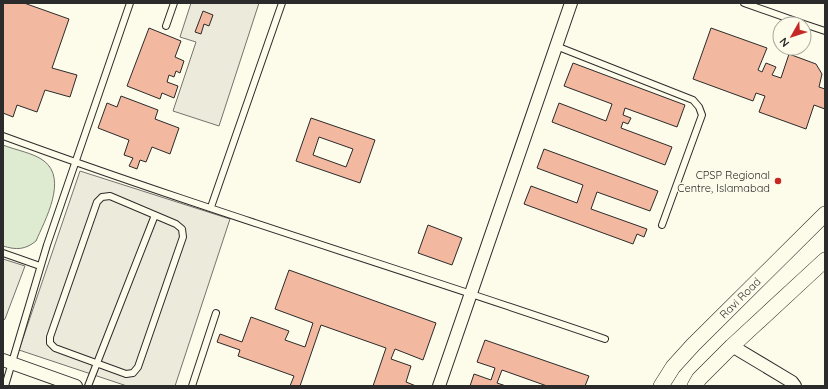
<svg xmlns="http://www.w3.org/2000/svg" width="828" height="389" font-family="Quicksand,sans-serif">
  <rect width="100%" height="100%" fill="#fdfbea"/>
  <path fill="#deebd1" stroke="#74746e" d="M 3,145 C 15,150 34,153 44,161 C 68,179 45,220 36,241 C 25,250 16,250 3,246 Z"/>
  <path fill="#eceadb" stroke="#74746e" d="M 191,3 L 259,3 L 219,126 L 173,111 L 196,42 L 180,37 Z
    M 80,171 L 230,219 L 175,386 L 127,386 L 19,350 Z
    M 3,259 L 25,266 L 5,319 L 3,321 Z"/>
  <path fill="#f2b8a0" stroke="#2b2b2b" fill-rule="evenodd" d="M 3,3 L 24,3 L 69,19 L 52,68 L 77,75 L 70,97 L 45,90 L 37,112 L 17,105 L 13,117 L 3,113 Z
    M 203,11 L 213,15 L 209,26 L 204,24 L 201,34 L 195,32 Z
    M 149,28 L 181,41 L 175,57 L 184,61 L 180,73 L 176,71 L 174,77 L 169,75 L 167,82 L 178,86 L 174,98 L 162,93 L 160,99 L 127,86 Z
    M 711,28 L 767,48 L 758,70 L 762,72 L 766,63 L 776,67 L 772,75 L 781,78 L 789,54 L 816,64 L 822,74 L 819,87 L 825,89 L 825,109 L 814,105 L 806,129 L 759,112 L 765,96 L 756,93 L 753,101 L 693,79 Z
    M 573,63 L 685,105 L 677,127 L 625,108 L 623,115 L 631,118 L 628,124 L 623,122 L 621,128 L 672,147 L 665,165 L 552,122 L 559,103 L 606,121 L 612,104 L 564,86 Z
    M 121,96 L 158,110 L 155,119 L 179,128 L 170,154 L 152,147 L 146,162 L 140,160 L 137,169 L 129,166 L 133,158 L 124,155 L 129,140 L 98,128 L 107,103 L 117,107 Z
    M 311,118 L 375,140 L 360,183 L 296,161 ZM 319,137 L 353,149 L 346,167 L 313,155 Z
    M 544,149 L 658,191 L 650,211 L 597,192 L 591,209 L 647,229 L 644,237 L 637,234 L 633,244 L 524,204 L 531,186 L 577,203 L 583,185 L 537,168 Z
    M 428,225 L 462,238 L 452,265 L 418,253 Z
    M 289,270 L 436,323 L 423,360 L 395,349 L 391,359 L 411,366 L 406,382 L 416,386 L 373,386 L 386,348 L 321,325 L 300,386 L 290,386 L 294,376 L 238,356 L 240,350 L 217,342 L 220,334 L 242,342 L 251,317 L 289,331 L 285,340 L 305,347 L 313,323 L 275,309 Z
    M 485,340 L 589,376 L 585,386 L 547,386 L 502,370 L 497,383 L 506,386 L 470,386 L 474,374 L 491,380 L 495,368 L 477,362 Z"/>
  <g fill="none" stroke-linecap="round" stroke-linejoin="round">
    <defs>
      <path id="service" d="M 744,3 L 804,24
        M 804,24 L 825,31
        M 166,26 L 174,3
        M 556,46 L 693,100 L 699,107 L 702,115 L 662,225
        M 3,136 C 202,209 405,270 605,339
        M 110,196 L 176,224 L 182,229 L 183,237 L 138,367 L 133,373 L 126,374 L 55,348 L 50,343 L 50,337 L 97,202 L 102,197 Z
        M 211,207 L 282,3
        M 3,253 L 40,266
        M 5,386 L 47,245 L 130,3
        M 88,386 L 155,215
        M 192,386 L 216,313"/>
      <path id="minor" d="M 732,346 L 792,382 L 795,386
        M 3,360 L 76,386
        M 439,386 L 571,3"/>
      <path id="tertiary" d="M 661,386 L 673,367 L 693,345 L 825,214
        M 695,386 L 699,379 L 732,346 L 825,260"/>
    </defs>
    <use href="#service" stroke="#2b2b2b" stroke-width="8"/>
    <use href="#minor" stroke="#2b2b2b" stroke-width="14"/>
    <use href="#tertiary" stroke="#2b2b2b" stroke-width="16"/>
    <use href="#service" stroke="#fdfbea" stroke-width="6"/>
    <use href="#minor" stroke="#fdfbea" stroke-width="12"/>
    <use href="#tertiary" stroke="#fdfbea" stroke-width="15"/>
  </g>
  <circle fill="#c62828" stroke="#fdfbea" stroke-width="1.5" cx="778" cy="181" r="4"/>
  <g text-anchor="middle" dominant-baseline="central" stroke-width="3" stroke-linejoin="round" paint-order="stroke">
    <g font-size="11" fill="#2b2b2b" stroke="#fdfbea" text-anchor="end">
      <text x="770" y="175">CPSP Regional<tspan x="770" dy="13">Centre, Islamabad</tspan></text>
    </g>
    <g font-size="11" fill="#2b2b2b" stroke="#fdfbea">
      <text transform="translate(740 298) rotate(-45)">Ravi Road</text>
    </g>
  </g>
  <rect width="828" height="389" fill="none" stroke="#2b2b2b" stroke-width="8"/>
  <g transform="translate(792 36) rotate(231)"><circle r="19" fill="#fdfbea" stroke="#a9a89e"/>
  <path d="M0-3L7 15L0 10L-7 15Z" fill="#c62828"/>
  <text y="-6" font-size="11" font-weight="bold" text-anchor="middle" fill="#2b2b2b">N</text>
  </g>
</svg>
